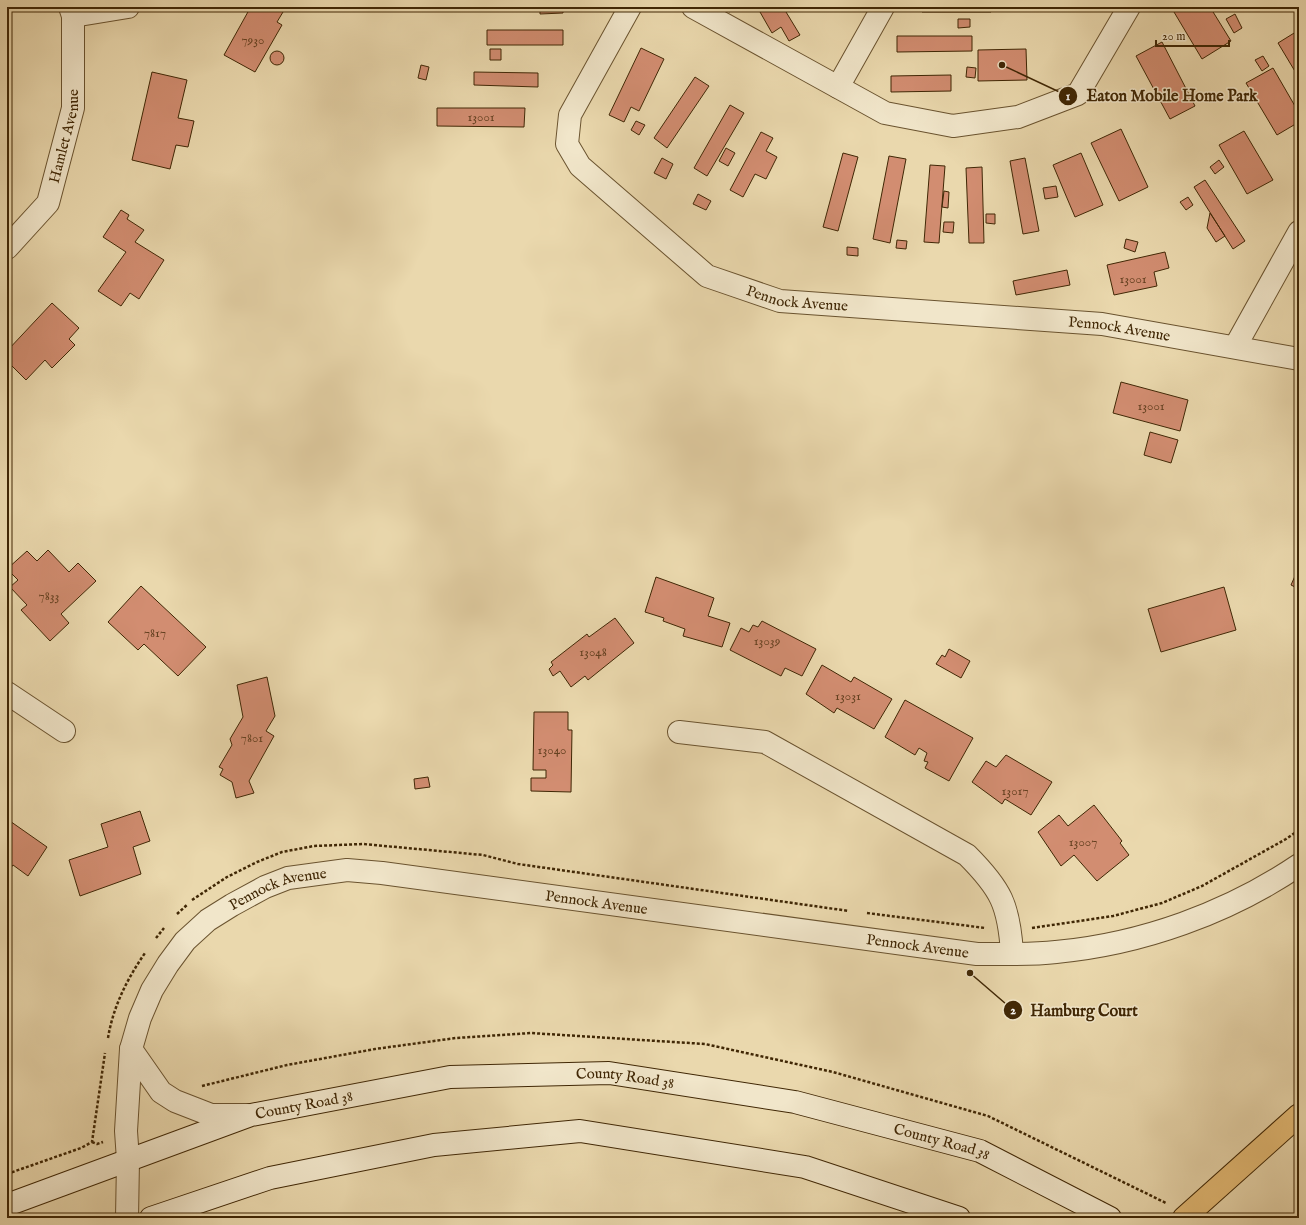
<svg xmlns="http://www.w3.org/2000/svg" width="1306" height="1225" font-family="'IM FELL English',serif">
  <rect width="100%" height="100%" fill="#ead8ad"/>
  <filter id="stains"><feTurbulence type="fractalNoise" baseFrequency=".005" numOctaves="4"/><feColorMatrix values="0 0 0 0 .2 0 0 0 0 .09 0 0 0 0 .02 0 0 0 .5 -.17"/></filter>
  <radialGradient id="worn" r=".72"><stop offset=".6" stop-color="#630" stop-opacity="0"/><stop offset="1" stop-color="#630" stop-opacity=".3"/></radialGradient>
  <path fill="#d28d71" stroke="#402705" d="M 242,7 L 286,7 L 277,22 L 282,25 L 255,72 L 224,55 L 249,10 Z
    M 499,7 L 510,7 L 510,9 L 499,9 Z
    M 540,7 L 563,7 L 563,13 L 540,14 Z
    M 727,7 L 740,7 L 729,12 Z
    M 769,7 L 783,7 L 800,35 L 789,41 L 781,27 L 772,33 L 760,12 Z
    M 922,7 L 991,7 L 991,12 L 922,12 Z
    M 1171,7 L 1210,7 L 1231,41 L 1202,59 Z
    M 1235,14 L 1242,28 L 1234,33 L 1226,19 Z
    M 958,19 L 970,19 L 970,27 L 958,28 Z
    M 487,30 L 563,30 L 563,45 L 487,45 Z
    M 1299,30 L 1299,78 L 1278,43 Z
    M 897,36 L 972,36 L 972,51 L 897,52 Z
    M 1162,42 L 1195,106 L 1170,119 L 1136,56 Z
    M 641,48 L 664,59 L 639,111 L 631,107 L 624,122 L 609,115 Z
    M 490,49 L 501,49 L 501,60 L 490,60 Z
    M 1026,49 L 1027,80 L 978,81 L 978,50 Z
    M270 58a7 7 0 1 1 14 0a7 7 0 1 1-14 0Z
    M 1263,56 L 1269,66 L 1262,71 L 1255,60 Z
    M 421,65 L 429,67 L 426,80 L 418,78 Z
    M 967,67 L 976,68 L 975,78 L 966,77 Z
    M 1273,68 L 1299,113 L 1299,122 L 1277,135 L 1246,83 Z
    M 152,72 L 187,80 L 178,118 L 194,121 L 188,147 L 176,145 L 170,169 L 132,160 Z
    M 474,72 L 538,73 L 538,87 L 474,85 Z
    M 951,75 L 951,91 L 891,92 L 891,76 Z
    M 695,77 L 709,86 L 667,148 L 654,138 Z
    M 730,105 L 744,113 L 707,176 L 694,168 Z
    M 437,108 L 525,108 L 524,127 L 437,126 Z
    M 636,121 L 645,125 L 639,135 L 631,130 Z
    M 1121,129 L 1148,187 L 1119,201 L 1091,143 Z
    M 1244,131 L 1273,180 L 1247,194 L 1219,145 Z
    M 761,132 L 773,138 L 766,151 L 777,157 L 766,179 L 755,174 L 743,197 L 730,190 Z
    M 726,148 L 735,153 L 728,166 L 719,161 Z
    M 843,153 L 858,157 L 838,231 L 823,227 Z
    M 1081,153 L 1103,205 L 1075,217 L 1053,165 Z
    M 889,156 L 906,159 L 890,243 L 873,239 Z
    M 662,158 L 673,164 L 666,179 L 654,173 Z
    M 1025,158 L 1039,231 L 1023,234 L 1010,161 Z
    M 1219,160 L 1224,167 L 1215,174 L 1210,167 Z
    M 930,165 L 945,166 L 939,243 L 924,242 Z
    M 982,167 L 984,243 L 969,243 L 966,168 Z
    M 1205,180 L 1245,241 L 1233,249 L 1194,187 Z
    M 1056,186 L 1058,197 L 1045,199 L 1043,188 Z
    M 944,191 L 949,192 L 948,208 L 942,207 Z
    M 698,194 L 711,201 L 706,210 L 693,204 Z
    M 1188,197 L 1193,205 L 1186,210 L 1180,202 Z
    M 121,210 L 129,215 L 127,219 L 144,230 L 135,242 L 164,260 L 139,299 L 130,293 L 121,306 L 98,291 L 126,252 L 103,237 Z
    M 1210,213 L 1225,236 L 1216,242 L 1207,228 Z
    M 986,214 L 995,214 L 995,224 L 986,223 Z
    M 944,222 L 954,222 L 953,233 L 943,232 Z
    M 1126,239 L 1138,242 L 1135,252 L 1124,248 Z
    M 897,240 L 907,241 L 906,249 L 896,248 Z
    M 847,247 L 858,248 L 858,256 L 847,255 Z
    M 1165,252 L 1169,268 L 1154,272 L 1157,286 L 1114,295 L 1107,265 Z
    M 1067,270 L 1070,285 L 1016,295 L 1013,281 Z
    M 52,303 L 79,328 L 69,339 L 75,345 L 52,368 L 45,360 L 26,380 L 7,361 L 7,351 Z
    M 1121,382 L 1188,400 L 1180,431 L 1113,413 Z
    M 1150,432 L 1178,440 L 1171,463 L 1144,455 Z
    M 48,550 L 69,572 L 78,563 L 96,581 L 61,614 L 69,623 L 50,641 L 21,610 L 27,605 L 10,587 L 18,580 L 7,569 L 27,551 L 37,561 Z
    M 1299,567 L 1299,589 L 1291,585 Z
    M 656,577 L 714,598 L 708,616 L 730,623 L 722,647 L 683,636 L 685,629 L 663,621 L 664,618 L 645,612 Z
    M 141,586 L 206,647 L 178,676 L 144,644 L 138,650 L 108,622 Z
    M 1224,587 L 1236,630 L 1161,652 L 1148,609 Z
    M 615,618 L 634,643 L 588,680 L 585,676 L 571,687 L 560,671 L 553,676 L 549,669 L 553,665 L 551,662 L 587,634 L 589,637 Z
    M 762,621 L 816,649 L 802,676 L 785,668 L 781,676 L 730,650 L 741,628 L 749,632 L 753,625 L 758,627 Z
    M 949,649 L 970,661 L 961,678 L 936,664 L 942,655 L 945,657 Z
    M 822,665 L 851,682 L 854,677 L 892,699 L 874,729 L 837,708 L 834,713 L 806,694 Z
    M 267,677 L 275,716 L 266,731 L 274,736 L 249,781 L 254,793 L 236,798 L 232,782 L 220,775 L 223,769 L 219,767 L 232,745 L 230,739 L 243,717 L 237,685 Z
    M 905,700 L 973,738 L 949,781 L 925,768 L 928,762 L 924,761 L 927,753 L 919,748 L 915,755 L 885,737 Z
    M 534,712 L 568,712 L 568,730 L 572,730 L 571,792 L 531,791 L 531,778 L 546,778 L 546,770 L 533,770 Z
    M 1006,755 L 1052,782 L 1031,815 L 1005,799 L 1002,804 L 972,782 L 986,761 L 996,767 Z
    M 428,777 L 430,787 L 415,789 L 414,779 Z
    M 1094,805 L 1122,841 L 1120,843 L 1129,855 L 1097,881 L 1074,855 L 1061,866 L 1038,832 L 1059,815 L 1068,826 Z
    M 140,811 L 150,841 L 133,847 L 141,874 L 80,896 L 69,860 L 108,847 L 101,824 Z
    M 7,819 L 47,847 L 28,876 L 13,865 L 7,873 Z"/>
  <g fill="none" stroke-linecap="round" stroke-linejoin="round">
    <defs>
      <g id="minor">
        <path id="s1" d="M 630,7 L 570,115 L 567,144 L 580,166 L 707,276 L 780,301 L 1102,324 L 1299,359"/>
        <path d="M 693,7 L 885,113 L 953,126 L 1018,117 L 1078,94 L 1129,7"/>
        <path d="M 73,16 L 128,7"/>
        <path d="M 838,87 L 883,7"/>
        <path id="s2" d="M 7,248 L 48,203 L 73,108 L 73,16 L 70,7"/>
        <path d="M 1235,347 L 1299,232"/>
        <path d="M 7,693 L 64,731"/>
        <path d="M 679,732 L 765,742 L 967,855 C 1001,889 1009,905 1012,953"/>
      </g>
      <g id="tertiary">
        <path d="M 131,1049 L 161,1092 L 175,1101 L 211,1115 L 248,1115"/>
        <path id="s3" d="M 127,1218 L 128,1160 L 126,1131 L 131,1049 L 140,1018 L 152,990 L 168,964 L 185,941 L 208,920 L 232,905 L 265,887 L 288,878 L 347,870 L 382,873 L 977,954 C 1003,954 1030,955 1056,952 C 1142,944 1228,913 1299,865"/>
      </g>
      <g id="secondary">
        <path id="s4" d="M 7,1205 L 251,1115 L 450,1077 L 609,1073 L 795,1102 L 980,1151 L 1110,1218"/>
        <path d="M 151,1218 L 270,1178 L 434,1145 L 580,1131 L 805,1167 L 959,1218"/>
      </g>
      <path id="motorway" d="M 1184,1218 L 1299,1115"/>
    </defs>
    <use href="#minor" stroke="#6a532f" stroke-width="24"/>
    <use href="#tertiary" stroke="#6a532f" stroke-width="24"/>
    <use href="#secondary" stroke="#402705" stroke-width="24"/>
    <use href="#motorway" stroke="#402705" stroke-width="24"/>
    <path stroke="#402705" stroke-width="2.5" stroke-dasharray="3 2" stroke-linecap="butt" d="M 192,900 L 227,877 L 257,862 L 282,852 L 314,846 L 363,844 L 483,855 L 518,864 L 849,911
      M 867,913 L 985,928
      M 177,914 L 188,904
      M 1032,928 L 1113,916 L 1162,903 L 1202,886 L 1286,839 L 1299,830
      M 156,938 L 164,928
      M 108,1038 C 113,1007 127,979 145,953
      M 202,1086 L 287,1065 L 375,1049 L 456,1038 L 531,1033 L 705,1044 L 833,1072 L 988,1116 L 1166,1203
      M 92,1142 L 97,1144 L 103,1142
      M 7,1174 L 81,1148 L 92,1142 L 105,1053"/>
    <use href="#minor" stroke="#f1e6ca" stroke-width="22"/>
    <use href="#tertiary" stroke="#f1e6ca" stroke-width="22"/>
    <use href="#secondary" stroke="#f1e6ca" stroke-width="22"/>
    <use href="#motorway" stroke="#e5bc76" stroke-width="22"/>
  </g>
  <g text-anchor="middle" dominant-baseline="central" stroke-width="3" stroke-linejoin="round" paint-order="stroke">
    <g font-size="13" fill="#644020">
      <text x="253" y="40">7930</text>
      <text x="481" y="117">13001</text>
      <text x="1133" y="279">13001</text>
      <text x="1151" y="406">13001</text>
      <text x="49" y="596">7833</text>
      <text x="155" y="633">7817</text>
      <text x="767" y="641">13039</text>
      <text x="593" y="652">13048</text>
      <text x="848" y="696">13031</text>
      <text x="252" y="738">7801</text>
      <text x="552" y="750">13040</text>
      <text x="1015" y="791">13017</text>
      <text x="1083" y="842">13007</text>
    </g>
    <g font-size="15" fill="#402705" stroke="#f1e6ca">
      <text stroke="none"><textPath href="#s2" startOffset="130">Hamlet Avenue</textPath></text>
      <text stroke="none"><textPath href="#s1" startOffset="440">Pennock Avenue</textPath></text>
      <text stroke="none"><textPath href="#s1" startOffset="764">Pennock Avenue</textPath></text>
      <text stroke="none"><textPath href="#s3" startOffset="400">Pennock Avenue</textPath></text>
      <text stroke="none"><textPath href="#s3" startOffset="724">Pennock Avenue</textPath></text>
      <text stroke="none"><textPath href="#s3" startOffset="1048">Pennock Avenue</textPath></text>
      <text stroke="none"><textPath href="#s4" startOffset="638">County Road 38</textPath></text>
      <text stroke="none"><textPath href="#s4" startOffset="314">County Road 38</textPath></text>
      <text stroke="none"><textPath href="#s4" startOffset="962">County Road 38</textPath></text>
    </g>
  </g>
  <path fill="none" stroke="#402705" stroke-width="1.5" d="M1002 65L1068 96M970 973L1013 1010"/>
  <g fill="#402705" stroke="#f1e6ca" stroke-width="1.5">
    <circle cx="1002" cy="65" r="4"/>
    <circle cx="970" cy="973" r="4"/>
    <circle cx="1068" cy="96" r="10"/>
    <circle cx="1013" cy="1010" r="10"/>
  </g>
  <g font-size="12" text-anchor="middle" font-weight="bold" fill="#fff">
    <text x="1068" y="100">1</text>
    <text x="1013" y="1014">2</text>
  </g>
  <g font-size="16" text-anchor="middle" font-weight="bold" fill="#402705" stroke="#f1e6ca" stroke-width="3" stroke-linejoin="round" paint-order="stroke">
    <text x="1172" y="101">Eaton Mobile Home Park</text>
    <text x="1084" y="1016">Hamburg Court</text>
  </g>
  <rect width="1306" height="1225" fill="none" stroke="#ead8ad" stroke-width="24"/>
  <rect x="8" y="8" width="1290" height="1209" fill="none" stroke="#402705" stroke-width="2"/>
  <rect x="12" y="12" width="1282" height="1201" fill="none" stroke="#402705"/>
  <path d="M1156 40v6h73v-6" fill="none" stroke="#402705" stroke-width="2"/>
  <text x="1162" y="40" font-size="12" fill="#402705" stroke="#f1e6ca" stroke-width="3" paint-order="stroke">20 m</text>
  <rect width="100%" height="100%" filter="url(#stains)"/>
  <rect width="100%" height="100%" fill="url(#worn)"/>
</svg>
